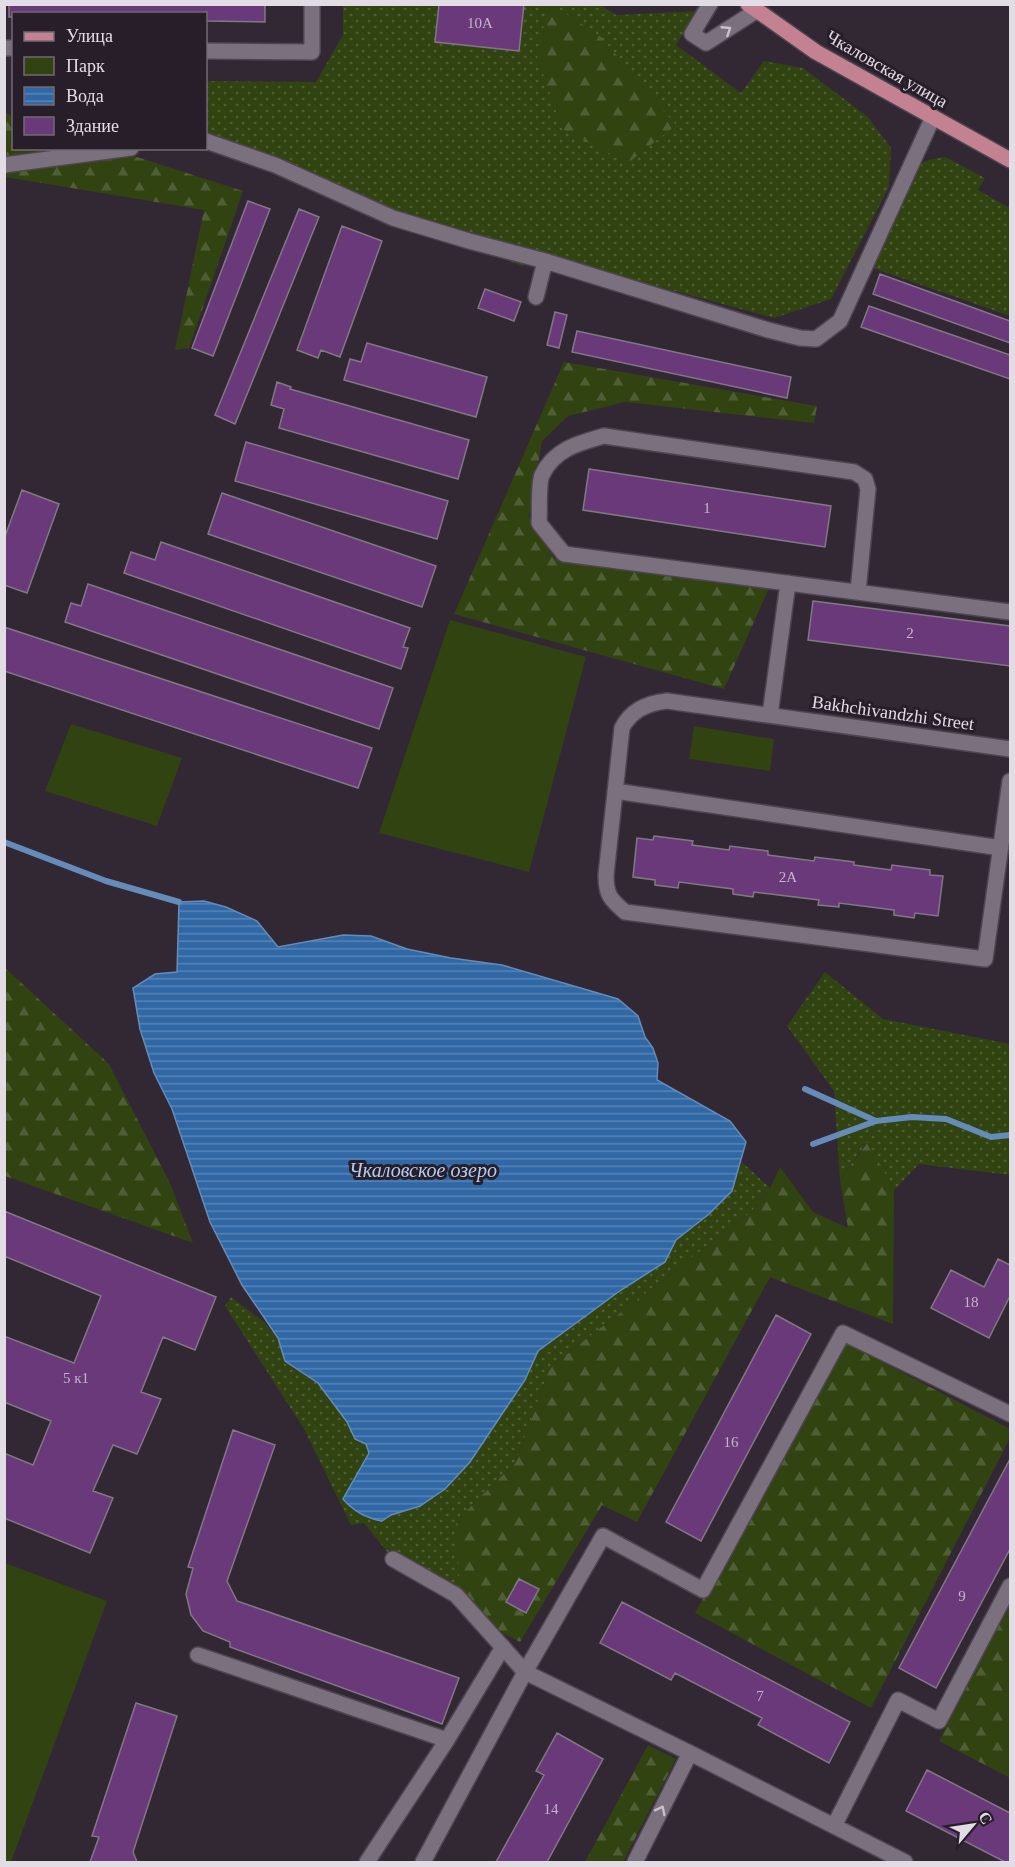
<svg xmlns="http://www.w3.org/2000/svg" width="1015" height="1867" font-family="Georgia,serif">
  <defs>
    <pattern id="grass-dots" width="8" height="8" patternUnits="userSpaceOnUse" patternTransform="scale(1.5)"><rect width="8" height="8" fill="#314311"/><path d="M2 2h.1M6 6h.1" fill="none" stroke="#4f5e34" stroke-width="1.8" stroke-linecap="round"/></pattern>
    <pattern id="forest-firs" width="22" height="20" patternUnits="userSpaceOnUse" patternTransform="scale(1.5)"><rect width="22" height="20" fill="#314311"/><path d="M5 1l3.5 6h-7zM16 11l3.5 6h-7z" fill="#4f5e34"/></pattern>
    <pattern id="water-rules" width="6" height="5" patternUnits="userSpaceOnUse" patternTransform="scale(1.5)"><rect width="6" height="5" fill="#3068a6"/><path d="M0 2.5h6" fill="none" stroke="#5884b6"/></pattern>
  </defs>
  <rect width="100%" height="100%" fill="#312834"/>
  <path fill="url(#grass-dots)" d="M 599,4 L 616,15 L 698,11 L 676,45 L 741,93 L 764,61 L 803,68 L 868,117 L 891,148 L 889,187 L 831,299 L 774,318 L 542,255 L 522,266 L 206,148 L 206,81 L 316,82 L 343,35 L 343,5 Z
    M 945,157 L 985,178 L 978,190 L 1008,207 L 1010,204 L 1010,316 L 873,268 L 922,163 L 929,160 Z
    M 825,972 L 883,1019 L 1010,1044 L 1010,1175 L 919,1164 L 894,1190 L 867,1142 L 840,1180 L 834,1091 L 787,1026 Z
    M 742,1162 L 770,1188 L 751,1212 L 550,1367 L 516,1462 L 456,1521 L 474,1618 L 393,1559 L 364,1523 L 351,1525 L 304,1429 L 225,1306 L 231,1297 L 264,1322 L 278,1338 L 285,1361 L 318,1383 L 347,1422 L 355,1439 L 366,1444 L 369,1453 L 343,1499 L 351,1509 L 382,1521 L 391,1515 L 420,1506 L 470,1462 L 525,1380 L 538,1351 L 621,1290 L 665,1262 L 676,1240 L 709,1214 L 732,1191 Z"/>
  <path fill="url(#forest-firs)" d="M 548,5 L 553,5 L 601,37 L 676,125 L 628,163 L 562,129 L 537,56 Z
    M 4,112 L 13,116 L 14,148 L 112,149 L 243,191 L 189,348 L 175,350 L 204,210 L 5,177 Z
    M 564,362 L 817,406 L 814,423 L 625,402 L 568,416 L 542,441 L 529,516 L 554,558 L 769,588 L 724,689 L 454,614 Z
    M 4,967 L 109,1064 L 170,1183 L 193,1243 L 5,1176 Z
    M 868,1142 L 894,1190 L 893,1324 L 770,1277 L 637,1522 L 602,1505 L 520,1642 L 474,1618 L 460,1591 L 456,1521 L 516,1462 L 550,1367 L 751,1212 L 770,1188 L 780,1167 L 813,1212 L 848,1228 L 840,1180 Z
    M 846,1343 L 1010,1429 L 1010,1438 L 871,1708 L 695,1613 Z
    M 1010,1603 L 1010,1778 L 939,1741 Z
    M 648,1745 L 676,1759 L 623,1862 L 585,1862 Z"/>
  <path fill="#314311" d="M 450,620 L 586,657 L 529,872 L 379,833 Z
    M 71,724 L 182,758 L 157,826 L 45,791 Z
    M 694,726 L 774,739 L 770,771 L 689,759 Z
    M 5,1563 L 107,1601 L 11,1862 L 4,1862 Z"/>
  <path fill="url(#water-rules)" stroke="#658bb9" stroke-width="1.5" d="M 204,901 L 226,907 L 257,921 L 278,947 L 343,935 L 371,936 L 407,949 L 451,958 L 502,965 L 618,999 L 638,1016 L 645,1037 L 653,1048 L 658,1063 L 657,1080 L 730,1121 L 746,1142 L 732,1191 L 709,1214 L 676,1240 L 665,1262 L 621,1290 L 538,1351 L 525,1380 L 504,1411 L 470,1462 L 445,1489 L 420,1506 L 391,1515 L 382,1521 C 366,1518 353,1511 343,1499 L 369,1453 L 366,1444 L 355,1439 L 347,1422 L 318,1383 L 285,1361 L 278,1338 L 242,1285 L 210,1222 L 172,1109 L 154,1073 L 140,1029 L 133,988 L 155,974 L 177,972 L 179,902 Z"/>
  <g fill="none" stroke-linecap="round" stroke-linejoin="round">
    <path stroke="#658bb9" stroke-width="6" d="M 4,842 L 106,881 L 179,902
      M 805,1089 L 876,1121
      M 813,1144 L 876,1121 L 912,1117 L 946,1119 L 991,1137 L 1010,1135"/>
  </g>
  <path fill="#6a397a" stroke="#827785" stroke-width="1.5" d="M 9,4 L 265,4 L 265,22 L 206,21 L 206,14 L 14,14 L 14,17 L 9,17 Z
    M 439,4 L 524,4 L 519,51 L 435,42 Z
    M 248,201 L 270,209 L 213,356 L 192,348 Z
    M 299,209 L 319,217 L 235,424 L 215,415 Z
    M 342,226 L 382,241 L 340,357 L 321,350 L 318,358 L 297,350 Z
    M 880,274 L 1010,321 L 1010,343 L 873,294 Z
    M 485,289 L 521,302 L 514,321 L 478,308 Z
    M 869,306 L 1010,355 L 1010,379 L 861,327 Z
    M 555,312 L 567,315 L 559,348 L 547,345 Z
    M 577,331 L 791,377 L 787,398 L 572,352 Z
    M 367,343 L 487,377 L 476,417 L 344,380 L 350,359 L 361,362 Z
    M 277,382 L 291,387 L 290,389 L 469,440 L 458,479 L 279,428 L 284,409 L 271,405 Z
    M 246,442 L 448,501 L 437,539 L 235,481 Z
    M 589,469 L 831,506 L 825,547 L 583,510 Z
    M 22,490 L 59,504 L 27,593 L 4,585 L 4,539 Z
    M 222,493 L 436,566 L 422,607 L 208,534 Z
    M 161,542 L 410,628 L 403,647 L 408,648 L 401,669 L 124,573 L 131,552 L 155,560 Z
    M 88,584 L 393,688 L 379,729 L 65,622 L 71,603 L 81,606 Z
    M 813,601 L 1010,626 L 1010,666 L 808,640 Z
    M 4,627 L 372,748 L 358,788 L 4,671 Z
    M 654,836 L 693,841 L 692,845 L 729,850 L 730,846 L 768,851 L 768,855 L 814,861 L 815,857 L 854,862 L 854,865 L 891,870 L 892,865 L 930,870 L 930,875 L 943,876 L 938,916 L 915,913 L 914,918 L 894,915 L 894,910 L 839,903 L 839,907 L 818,905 L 819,900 L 754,892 L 753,897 L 733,894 L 733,889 L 679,882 L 678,888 L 655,885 L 655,880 L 633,877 L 637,838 L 653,840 Z
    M 4,1211 L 216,1297 L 195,1350 L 163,1337 L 141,1392 L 161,1399 L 137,1454 L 113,1445 L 93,1491 L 113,1498 L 90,1553 L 4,1518 L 4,1453 L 33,1465 L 51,1421 L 4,1402 L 4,1336 L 74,1363 L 101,1296 L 4,1256 Z
    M 998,1259 L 1010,1265 L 1010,1296 L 989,1338 L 931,1308 L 951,1270 L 984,1287 Z
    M 776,1315 L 811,1334 L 701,1541 L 666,1522 Z
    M 233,1430 L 275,1445 L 227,1581 L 237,1601 L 459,1678 L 442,1724 L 230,1647 L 230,1642 L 203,1631 L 191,1615 L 186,1594 L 193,1568 L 188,1567 Z
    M 1010,1459 L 1010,1549 L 936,1688 L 899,1668 Z
    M 519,1579 L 539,1589 L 526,1613 L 506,1602 Z
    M 622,1602 L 850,1722 L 829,1763 L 758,1725 L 762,1718 L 675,1673 L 671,1680 L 600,1643 Z
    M 136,1703 L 177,1716 L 133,1852 L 137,1862 L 90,1862 L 99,1837 L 92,1836 Z
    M 557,1733 L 603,1759 L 547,1862 L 496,1862 L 544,1775 L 536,1771 Z
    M 927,1770 L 1010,1813 L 1010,1862 L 1005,1862 L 906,1811 Z"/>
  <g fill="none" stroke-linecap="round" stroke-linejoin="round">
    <defs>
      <path id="minor" d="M 710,4 L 692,34 L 706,43 L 756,11
        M 4,48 L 14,48
        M 206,51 L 312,52 L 312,4
        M 206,141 L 275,165 L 393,218 L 469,241 L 545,261
        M 4,165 L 131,148
        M 536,297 L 545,261 L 768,330 L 800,338 L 816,339 L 840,321 L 933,117
        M 858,592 L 868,489 L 865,479 L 854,472 L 604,436 C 579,443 554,449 542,475 C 538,484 540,512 539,523 L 564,554 L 1010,612
        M 770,715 L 788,583
        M 1010,749 L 667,701 C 647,703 631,710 622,728 L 606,875 C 606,895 610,899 625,912 L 985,959 L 1010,781
        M 615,791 L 1001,848
        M 393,1559 L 456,1595 L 525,1672 L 690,1753 L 905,1862
        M 198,1655 L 447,1740
        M 834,1826 L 898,1700 L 939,1721 L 1010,1586
        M 367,1862 L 447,1740 L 503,1647
        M 423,1862 L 525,1672 L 603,1536 L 703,1590 L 843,1333 L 1010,1414
        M 635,1862 L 690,1753"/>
      <path id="major" d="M 748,4 L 816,52 L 1010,160"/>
    </defs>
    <use href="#minor" stroke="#4d454f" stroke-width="18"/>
    <use href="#major" stroke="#4d454f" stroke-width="18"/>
    <use href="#minor" stroke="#7a707e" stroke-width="15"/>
    <use href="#major" stroke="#c38191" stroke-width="15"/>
  </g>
  <defs><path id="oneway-chevron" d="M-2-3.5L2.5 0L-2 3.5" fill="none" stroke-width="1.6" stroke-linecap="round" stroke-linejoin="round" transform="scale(1.5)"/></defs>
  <g stroke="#c8c1ca">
    <use href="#oneway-chevron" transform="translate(727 30) rotate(-33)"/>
    <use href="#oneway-chevron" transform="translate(661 1810) rotate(-63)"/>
  </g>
  <g text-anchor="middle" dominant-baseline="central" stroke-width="6" stroke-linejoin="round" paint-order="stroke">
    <g font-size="15" fill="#c4b3ca">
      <text x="480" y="23">10А</text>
      <text x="707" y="508">1</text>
      <text x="910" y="633">2</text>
      <text x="788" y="877">2А</text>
      <text x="971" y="1302">18</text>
      <text x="76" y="1378">5 к1</text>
      <text x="731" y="1442">16</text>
      <text x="962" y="1596">9</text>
      <text x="760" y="1696">7</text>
      <text x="551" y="1809">14</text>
    </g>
    <g font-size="18" fill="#e2dce4" stroke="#271e2a">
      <text transform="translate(887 69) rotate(30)">Чкаловская улица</text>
      <text transform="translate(893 713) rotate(8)">Bakhchivandzhi Street</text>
    </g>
    <g font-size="20" font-style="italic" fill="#b1cef1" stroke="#271e2a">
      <text x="423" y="1170">Чкаловское озеро</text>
    </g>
  </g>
  <rect width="1015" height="1867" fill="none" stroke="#e2dce4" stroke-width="12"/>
  <rect x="12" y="12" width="195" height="138" fill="#271e2a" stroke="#726a74" stroke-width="1.5"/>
  <rect x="24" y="32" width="30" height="9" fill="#c38191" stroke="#726a74" stroke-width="1.5"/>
  <text x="66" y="42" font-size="18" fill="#e2dce4">Улица</text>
  <rect x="24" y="57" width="30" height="18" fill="#314311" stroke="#726a74" stroke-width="1.5"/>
  <text x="66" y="72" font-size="18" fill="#e2dce4">Парк</text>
  <rect x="24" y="87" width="30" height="18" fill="url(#water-rules)" stroke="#726a74" stroke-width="1.5"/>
  <text x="66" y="102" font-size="18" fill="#e2dce4">Вода</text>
  <rect x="24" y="117" width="30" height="18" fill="#6a397a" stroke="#726a74" stroke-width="1.5"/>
  <text x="66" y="132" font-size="18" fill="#e2dce4">Здание</text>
  <g transform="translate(973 1825) rotate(61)" stroke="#271e2a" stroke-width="4.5" paint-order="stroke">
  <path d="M0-4.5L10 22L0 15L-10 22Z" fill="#e2dce4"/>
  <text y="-9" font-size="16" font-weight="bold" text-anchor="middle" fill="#e2dce4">С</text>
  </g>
</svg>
